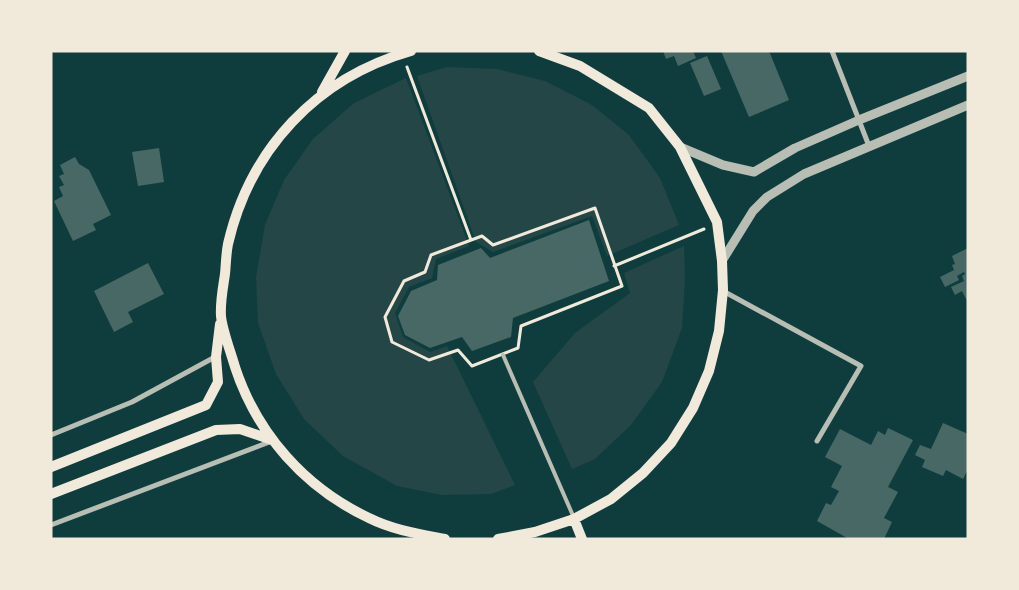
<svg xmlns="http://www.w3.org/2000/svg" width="1019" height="590" font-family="'Sofia Sans Condensed',sans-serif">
  <rect width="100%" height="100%" fill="#0f3d3e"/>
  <path fill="#244646" d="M 447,67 L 497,69 L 545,81 L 592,105 L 629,135 L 660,178 L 679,225 L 607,256 L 592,216 L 493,252 L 476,242 L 417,76 Z
    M 406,78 L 469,246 L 436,259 L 432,278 L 409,287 L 395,313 L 403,337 L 430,352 L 447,346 L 515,485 L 491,494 L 442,495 L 397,486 L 343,456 L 304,419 L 276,374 L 258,323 L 256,277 L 265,225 L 284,180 L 313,139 L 354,103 Z
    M 684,246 L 685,280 L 682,328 L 662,382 L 631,425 L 595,459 L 572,469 L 533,382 L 575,333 L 630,293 L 624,273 Z"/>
  <path fill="#486865" d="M 663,51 L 693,51 L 696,58 L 678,66 L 674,56 L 666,59 Z
    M 721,51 L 769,51 L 789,100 L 749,117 Z
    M 707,56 L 721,89 L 704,96 L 690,63 Z
    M 159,148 L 164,182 L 138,186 L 132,152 Z
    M 75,157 L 79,164 L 89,170 L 111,215 L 93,224 L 96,230 L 73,241 L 54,201 L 63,196 L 59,187 L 64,185 L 59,176 L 64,174 L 60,165 Z
    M 589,220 L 609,281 L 513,318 L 511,337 L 472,351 L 462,337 L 430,348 L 405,335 L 398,316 L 411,291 L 437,280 L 438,265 L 481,248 L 490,258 Z
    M 968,248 L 968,303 L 962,291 L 955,295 L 951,287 L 964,281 L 962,276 L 965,274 L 964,272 L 957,276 L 959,280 L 945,287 L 940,277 L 954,270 L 952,265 L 955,264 L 952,256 Z
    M 148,263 L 164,294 L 128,312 L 133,322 L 114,332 L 94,291 Z
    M 943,423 L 968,434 L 968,469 L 963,479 L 946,470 L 943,476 L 922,467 L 925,460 L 915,455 L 920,445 L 931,449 Z
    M 888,428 L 913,440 L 888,487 L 898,492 L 884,518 L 892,522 L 884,539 L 849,539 L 817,521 L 826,503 L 831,505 L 839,491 L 831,487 L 842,466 L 825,457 L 840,429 L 871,445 L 878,431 L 885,435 Z"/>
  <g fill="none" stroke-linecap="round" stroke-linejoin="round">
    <path stroke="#f1e9da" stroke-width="3" d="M 407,67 L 471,240
      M 595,208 L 622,286 L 521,326 L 518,348 L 472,366 L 458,350 L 429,360 L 392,342 L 385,317 L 404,281 L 425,272 L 431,255 L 482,236 L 493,245 Z
      M 614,266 L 704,229"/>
    <path stroke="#b8beb3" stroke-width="4" d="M 503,355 L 574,518"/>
    <path stroke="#b8beb3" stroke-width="5" d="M 832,51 L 869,146
      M 723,291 L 861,366 L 817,441
      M 51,435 L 132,402 L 215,357
      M 51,525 L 272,441"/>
    <path stroke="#b8beb3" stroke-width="9" d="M 680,147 L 723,165 L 754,172 L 795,148 L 859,120 L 968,76
      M 722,261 L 753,211 L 767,197 L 804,174 L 968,105"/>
    <path stroke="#f1e9da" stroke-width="10" d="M 411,51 C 316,78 250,149 228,244 C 226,254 226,264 225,274 C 223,288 220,302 221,316 C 222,329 231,353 235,367 C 257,434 305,488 369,518 C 393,530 419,534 445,539
      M 322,92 L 345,51
      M 51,467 L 206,405 L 218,382 L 216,357 L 220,324
      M 51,494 L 216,430 L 240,429 L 272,440
      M 574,519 L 582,539
      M 498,539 L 535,532 L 574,519 L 611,499 L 643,473 L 671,443 L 693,408 L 709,371 L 719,331 L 723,290 L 722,261 L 717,222 L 680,147 L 649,108 L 580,66 L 539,51"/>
  </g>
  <rect width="1019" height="590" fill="none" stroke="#f1e9da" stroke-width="105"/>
</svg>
